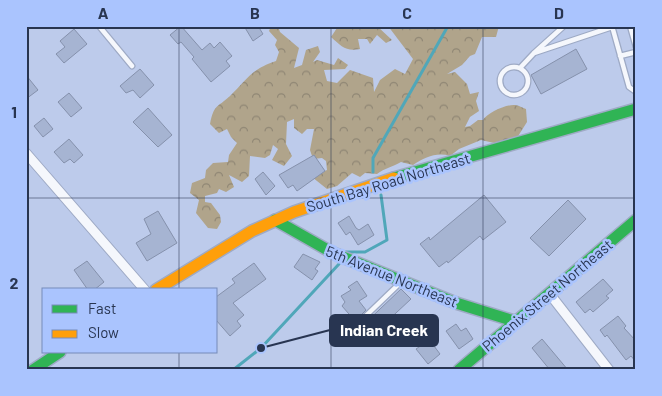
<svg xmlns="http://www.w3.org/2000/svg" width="662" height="396" font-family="Barlow,sans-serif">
  <defs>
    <pattern id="forest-crowns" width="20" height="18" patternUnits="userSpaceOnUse" patternTransform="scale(1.25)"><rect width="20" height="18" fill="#b0a48b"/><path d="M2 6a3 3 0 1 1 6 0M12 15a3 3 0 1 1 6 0" fill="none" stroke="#8f8674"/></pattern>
  </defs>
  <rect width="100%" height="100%" fill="#bdcbeb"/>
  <path fill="url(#forest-crowns)" d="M 271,26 L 278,26 L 280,32 L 299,48 L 294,68 L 302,65 L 306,50 L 318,46 L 320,52 L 313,62 L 317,60 L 334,65 L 338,58 L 348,65 L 345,69 L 324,70 L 327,81 L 337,83 L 350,70 L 373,78 L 374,92 L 380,80 L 395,69 L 405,74 L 413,59 L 388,26 L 499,26 L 496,37 L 482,37 L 475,54 L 470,56 L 462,65 L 447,74 L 455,72 L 467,84 L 470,94 L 479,92 L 476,101 L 479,111 L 470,117 L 465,127 L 470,126 L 478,120 L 483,120 C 487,113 506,104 515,105 C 518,105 523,108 526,109 L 527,122 L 515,141 L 503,145 L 481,140 L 459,149 L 450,156 C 437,152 425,157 413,165 L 401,162 C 392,167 385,168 377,174 L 365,173 L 360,177 L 352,173 L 337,186 L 327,189 L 312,177 L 327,170 L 326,161 L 322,158 L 313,159 L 310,150 L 314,129 L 307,129 L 302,134 L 294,128 L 294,119 L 287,122 L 286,144 L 292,156 L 284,166 L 272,160 L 278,149 L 273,145 L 270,155 L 265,158 L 250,156 L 249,176 L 242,182 L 229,175 L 234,187 L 226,192 L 219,189 L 217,193 L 205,196 L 205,202 L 211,203 L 220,215 L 221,222 L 217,229 L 208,228 L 196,213 L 199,200 L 190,193 L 192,183 L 205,178 L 206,170 L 213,163 L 228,162 L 229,155 L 237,143 L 231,137 L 227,129 L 219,133 L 210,124 C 214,104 217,108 230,96 C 247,80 251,69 276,61 L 279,52 L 275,45 L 277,40 L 269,31 Z
    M 358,26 L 377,26 L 392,40 L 386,43 L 377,35 L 370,44 L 367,39 L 358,39 L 360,49 C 346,52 341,46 331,37 L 337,28 Z"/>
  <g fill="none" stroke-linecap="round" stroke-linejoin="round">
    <path stroke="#50a7b9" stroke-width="3" d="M 373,172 L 373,158 L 448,26
      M 346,252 L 365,252 L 387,240 L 381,195
      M 233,370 L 261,348 L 339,264"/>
  </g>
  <path fill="#a6b4d2" stroke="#8591ac" d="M 181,26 L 202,50 L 210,43 L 214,48 L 220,42 L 232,56 L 226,61 L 230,66 L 211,82 L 192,59 L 194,57 L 181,42 L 178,44 L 170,35 Z
    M 244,26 L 258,26 L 263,34 L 253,41 Z
    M 74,29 L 87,44 L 64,63 L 56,54 L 65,47 L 60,41 Z
    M 576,49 L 587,69 L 541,94 L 531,75 Z
    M 140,69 L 154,85 L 140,98 L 133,90 L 126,93 L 120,86 Z
    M 26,75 L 38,90 L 26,99 Z
    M 69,93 L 82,108 L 71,117 L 58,102 Z
    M 148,108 L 172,135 L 158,147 L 133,122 Z
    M 44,118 L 53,129 L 43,137 L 34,126 Z
    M 69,139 L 83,155 L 74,163 L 70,159 L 64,163 L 54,152 Z
    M 314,155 L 325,171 L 297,191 L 293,185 L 288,188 L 279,175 Z
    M 263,172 L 275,186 L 266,195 L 255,179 Z
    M 484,195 L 506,222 L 483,240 L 480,236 L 448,263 L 447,261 L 439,267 L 420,244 L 429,237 L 430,240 Z
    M 568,200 L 586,219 L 549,256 L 530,238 Z
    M 158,211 L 177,243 L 147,261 L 136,243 L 151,234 L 144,219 Z
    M 349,216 L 356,228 L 359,230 L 368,224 L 374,235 L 358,245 L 350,232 L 346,235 L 338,223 Z
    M 303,254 L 320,262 L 315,269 L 318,271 L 312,280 L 294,267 Z
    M 87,261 L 104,282 L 94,290 L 88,290 L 74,270 Z
    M 254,263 L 266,279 L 233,303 L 244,315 L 237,321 L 241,326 L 230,336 L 216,320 L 216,297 L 235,283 L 232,279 Z
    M 603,279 L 613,290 L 606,296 L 609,298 L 593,312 L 590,309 L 585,313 L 576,302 Z
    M 357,281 L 367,296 L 359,301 L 366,310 L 355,321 L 342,306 L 345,302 L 341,296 L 351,290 L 348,287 Z
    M 401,289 L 411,299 L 368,339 L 359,329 Z
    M 618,316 L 626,326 L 624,328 L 636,341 L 636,362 L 631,356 L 626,360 L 607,335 L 605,337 L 600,330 Z
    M 456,324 L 461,331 L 466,328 L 473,339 L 459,349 L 446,331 Z
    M 542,339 L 568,370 L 550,370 L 532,348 Z
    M 431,342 L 440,354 L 428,364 L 416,349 L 425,343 L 426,346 Z"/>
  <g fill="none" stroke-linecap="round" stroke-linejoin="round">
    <defs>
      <path id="lane" d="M 99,26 L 132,66
        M 612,26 L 629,87 L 636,92
        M 630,26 L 636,47
        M 534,53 L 615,26
        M 620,56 L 636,52
        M500 81a14 14 0 1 1 28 0a14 14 0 1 1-28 0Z
        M 520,68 L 534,53 L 564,26
        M 348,333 L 400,283"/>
      <path id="street" d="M 26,153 L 145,290
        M 549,293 L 609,370"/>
      <path id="fast" d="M 394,178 L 636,109
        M 275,220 L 333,253 L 456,303 L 514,321
        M 33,370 L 60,352
        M 459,370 L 636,220"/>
      <path id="slow" d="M 156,290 L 252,231 L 294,212 L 394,178"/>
    </defs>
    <use href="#lane" stroke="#9eaac5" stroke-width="7"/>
    <use href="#street" stroke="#9eaac5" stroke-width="11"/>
    <use href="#fast" stroke="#9eaac5" stroke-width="14"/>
    <use href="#slow" stroke="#9eaac5" stroke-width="14"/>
    <use href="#lane" stroke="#f5f7fc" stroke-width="4.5"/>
    <use href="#street" stroke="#f5f7fc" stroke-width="9"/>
    <use href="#fast" stroke="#30b455" stroke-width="11"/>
    <use href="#slow" stroke="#ff9f0a" stroke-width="11"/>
  </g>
  <path fill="none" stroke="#283551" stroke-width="1" stroke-opacity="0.55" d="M 179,26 L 179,290M 331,26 L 331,370M 483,26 L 483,370M 26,198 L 636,198M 179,352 L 179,370"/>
  <g text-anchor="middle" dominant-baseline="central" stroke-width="5" stroke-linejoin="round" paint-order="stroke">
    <g font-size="15" fill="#283551" stroke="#aac4fe">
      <text transform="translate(388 182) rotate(-17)">South Bay Road Northeast</text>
      <text transform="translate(392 276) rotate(22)">5th Avenue Northeast</text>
      <text transform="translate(547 295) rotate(-40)">Phoenix Street Northeast</text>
    </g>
  </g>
  <path fill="none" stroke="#283551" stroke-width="2" d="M261 348L330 330"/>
  <circle fill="#283551" stroke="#aac4fe" stroke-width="2" cx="261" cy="348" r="5"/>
  <rect fill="#283551" stroke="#283551" stroke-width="2" x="330" y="315" width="108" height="31" rx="5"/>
  <g font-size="16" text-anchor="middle" font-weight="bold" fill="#fff">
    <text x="384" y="336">Indian Creek</text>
  </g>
  <rect width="662" height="396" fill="none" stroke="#aac4fe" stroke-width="55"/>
  <rect x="42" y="288" width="175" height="65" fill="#aac4fe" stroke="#768bb9"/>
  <rect x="52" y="305" width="25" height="8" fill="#30b455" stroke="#768bb9"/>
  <text x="88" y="314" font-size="15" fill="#283551">Fast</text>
  <rect x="52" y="330" width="25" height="8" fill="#ff9f0a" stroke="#768bb9"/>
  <text x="88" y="338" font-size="15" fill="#283551">Slow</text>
  <rect x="28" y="28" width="606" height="340" fill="none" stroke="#283551" stroke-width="2"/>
  <g font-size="16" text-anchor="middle" font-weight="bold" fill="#283551">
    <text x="103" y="19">A</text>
    <text x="255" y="19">B</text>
    <text x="407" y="19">C</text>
    <text x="559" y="19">D</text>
    <text x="14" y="118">1</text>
    <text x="14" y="289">2</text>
  </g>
</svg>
